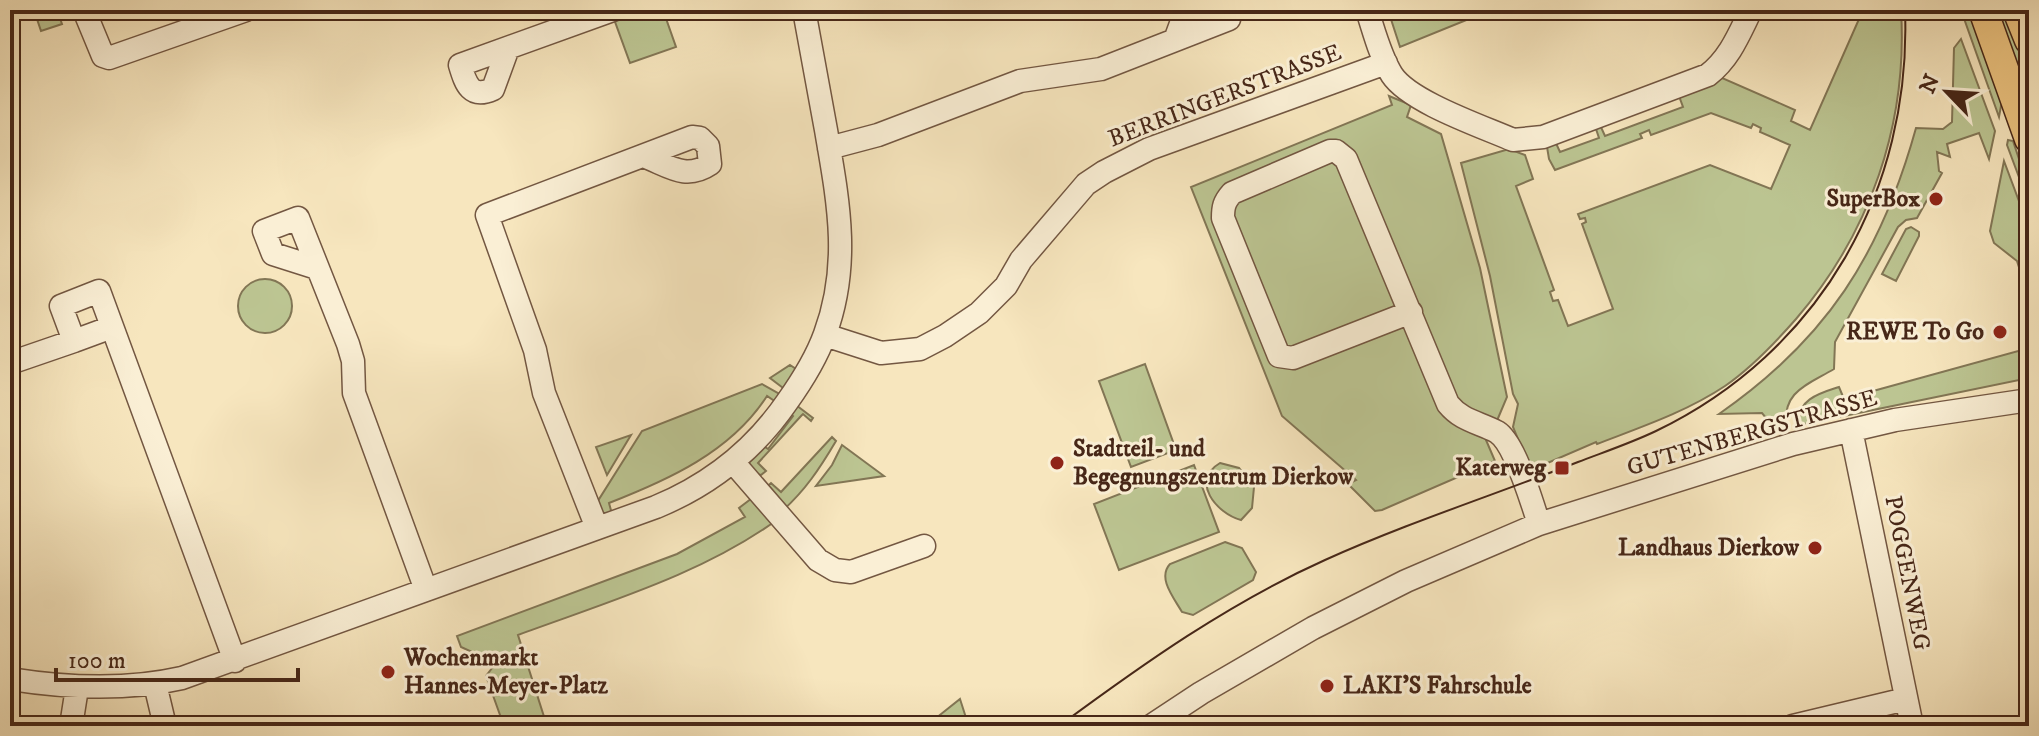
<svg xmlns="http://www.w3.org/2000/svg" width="2039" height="736" font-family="'IM FELL DW Pica',serif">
  <rect width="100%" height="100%" fill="#f7e6be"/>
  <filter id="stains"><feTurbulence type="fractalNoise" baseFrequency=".0025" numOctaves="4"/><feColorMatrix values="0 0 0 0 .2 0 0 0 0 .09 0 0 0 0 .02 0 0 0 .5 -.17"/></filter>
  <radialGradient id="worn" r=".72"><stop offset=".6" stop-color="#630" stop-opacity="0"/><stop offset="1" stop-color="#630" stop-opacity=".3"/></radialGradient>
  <path fill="#bcc592" stroke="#827655" stroke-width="2" d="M 34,10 L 57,10 L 62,24 L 41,31 Z
    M 640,10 L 663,10 L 676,47 L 630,63 L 614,19 Z
    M 1388,10 L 1491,10 L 1400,47 Z
    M 1863,10 L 1901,10 C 1908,124 1870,233 1796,319 C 1775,343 1751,368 1725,386 C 1686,412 1641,427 1597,444 L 1596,442 L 1536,468 L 1530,468 L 1513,427 L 1518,404 L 1513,394 L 1490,276 L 1461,163 L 1509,149 L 1525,155 L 1533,179 L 1516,186 L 1554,290 L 1550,292 L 1553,301 L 1558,300 L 1568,326 L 1613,309 L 1582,224 L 1586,222 L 1585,218 L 1580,219 L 1578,214 L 1710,165 L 1771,189 L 1790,145 L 1760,132 L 1761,128 L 1753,124 L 1751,128 L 1711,113 L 1651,135 L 1649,130 L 1640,134 L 1642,138 L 1555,170 L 1549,159 L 1547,147 L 1555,141 L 1560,152 L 1599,138 L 1595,126 L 1600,125 L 1605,136 L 1683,107 L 1679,96 L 1720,77 L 1795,110 L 1791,121 L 1810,130 Z
    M 1961,10 L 1974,10 L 2003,95 L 1999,117 Z
    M 1992,10 L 2005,10 L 2029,77 L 2029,106 Z
    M 1961,39 L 1995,131 L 1989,159 L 1979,133 L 1947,144 L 1950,157 L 1937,152 L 1939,171 L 1942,173 L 1917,218 L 1906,220 L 1898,227 L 1835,342 L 1834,369 C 1807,385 1782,391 1786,428 L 1776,430 L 1762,413 L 1719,414 C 1827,339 1881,254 1916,128 L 1943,129 L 1952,122 L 1954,48 Z
    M 1389,96 L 1411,105 L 1407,117 L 1441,134 L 1480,268 L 1507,397 L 1496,423 L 1483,433 L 1495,461 L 1382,510 L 1375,511 L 1348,484 L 1356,480 L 1282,416 L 1191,187 L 1392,105 Z
    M 2008,140 L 2013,141 L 2029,189 L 2029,204 L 2007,145 Z
    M 2004,161 L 2029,228 L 2029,299 L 2017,261 L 1994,243 L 1990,231 Z
    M 1911,227 L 1919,232 L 1919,236 L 1896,281 L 1882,274 L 1906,229 Z
    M238 306a27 27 0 1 1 54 0a27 27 0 1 1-54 0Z
    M 2029,348 L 2029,378 L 1800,425 C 1795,400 1820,393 1839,387 L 1844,399 Z
    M 1145,364 L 1176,450 L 1131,467 L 1099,381 Z
    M 790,365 L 796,369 L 787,391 L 770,378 Z
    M 762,384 L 783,396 L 776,402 L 767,396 C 731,452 668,480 609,503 L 612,514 L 601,519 L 596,504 L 642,431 Z
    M 796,405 L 813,418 L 811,421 L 803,414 L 801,416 L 758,463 L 766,471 L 761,475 L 756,474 L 747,465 L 762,445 L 768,449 L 793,416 L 790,413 Z
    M 631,435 L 607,475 L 596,447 Z
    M 832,437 L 836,441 C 820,468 805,491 781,512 L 763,490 L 771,483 L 781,492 Z
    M 842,445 L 884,476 L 816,486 L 832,465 Z
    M 1220,463 L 1239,468 L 1254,487 L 1252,508 L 1241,520 C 1216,513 1190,481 1220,463 Z
    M 1194,465 L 1219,532 L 1119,570 L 1094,504 Z
    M 760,492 L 781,517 C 704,574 607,602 518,635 L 547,726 L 504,726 L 486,676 L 496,663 L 461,647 L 457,636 L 677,554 L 745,517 L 739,508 Z
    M 1225,542 L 1242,548 L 1256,572 L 1253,580 L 1193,615 L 1182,612 C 1174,598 1157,578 1170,564 Z
    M 960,699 L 968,724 L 926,726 Z"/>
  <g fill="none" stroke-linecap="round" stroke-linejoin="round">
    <defs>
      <path id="minor" d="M 84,10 L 103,56 L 109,58 L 246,10
        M 1367,10 C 1374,31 1380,56 1392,75 C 1410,102 1481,126 1513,140 L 1543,137 L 1708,75 C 1730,58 1739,34 1751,10
        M 1175,40 L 1186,10
        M 508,48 L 493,89 C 471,99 466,85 460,65 L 613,10
        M 829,148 L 878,135 L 1020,81 L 1101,69 L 1229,19 L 1225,10
        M 317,268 L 273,254 L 264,231 L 298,218 L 348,344 L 353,361 L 354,393 L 426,590
        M 1411,312 L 1293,358 L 1279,356 L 1223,218 C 1223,207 1224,202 1232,193 L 1330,151 L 1336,151 L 1346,159 L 1448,404 C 1462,421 1478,422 1497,432 C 1515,443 1532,503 1539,524
        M 112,327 L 74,341 L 61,306 L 99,291 L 235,661
        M 825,335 L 881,353 L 920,349 L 945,336 L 979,313 L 1006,286 L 1021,260 L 1086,184 L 1104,172 L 1149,149 L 1386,63
        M 10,363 L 74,341
        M 1851,430 L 1912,726
        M 733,462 L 818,560 L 835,570 L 851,572 L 924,546
        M 597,528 L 544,393 L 535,350 L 487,215 L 692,137 L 700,138 L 708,146 L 710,164 C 685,181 668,165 643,156
        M 10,679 C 67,688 125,691 182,678 L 656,507 C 709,485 754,450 787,402 C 802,381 816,359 825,334 C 851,264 838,200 826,130 C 819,90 811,50 804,10
        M 155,684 L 165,726
        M 71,726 L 77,688
        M 1151,726 L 1201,693 L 1313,628 L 1406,581 L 1539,524 L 1793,444 L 1895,420 L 2029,400
        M 1793,726 L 1906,699"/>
      <path id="major" d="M 1983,10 L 2029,139
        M 2017,10 L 2029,40"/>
    </defs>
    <use href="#minor" stroke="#735742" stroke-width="25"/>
    <use href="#major" stroke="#472718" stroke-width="31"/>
    <use href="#minor" stroke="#faefd5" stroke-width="22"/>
    <use href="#major" stroke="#ecc37f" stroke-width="28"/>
    <path stroke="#472718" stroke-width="2" d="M 1059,726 C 1143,664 1229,603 1325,560 C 1407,523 1494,495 1578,462 C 1604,452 1631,443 1656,431 C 1820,352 1912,190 1905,10"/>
  </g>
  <g fill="#8f2418" stroke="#faefd5" stroke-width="3">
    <circle cx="1936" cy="199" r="8"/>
    <circle cx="2000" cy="332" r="8"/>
    <circle cx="1057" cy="463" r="8"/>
    <rect x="1554" y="460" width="16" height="16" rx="4"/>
    <circle cx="1815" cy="548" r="8"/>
    <circle cx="388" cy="672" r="8"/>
    <circle cx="1327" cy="686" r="8"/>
  </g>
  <g text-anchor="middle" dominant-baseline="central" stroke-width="6" stroke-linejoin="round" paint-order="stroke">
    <g font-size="24" fill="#472718" stroke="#faefd5">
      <text transform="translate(1225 96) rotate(-21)">BERRINGERSTRASSE</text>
      <text transform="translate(1752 433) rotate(-16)">GUTENBERGSTRASSE</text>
      <text transform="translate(1907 573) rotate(79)">POGGENWEG</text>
    </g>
    <g font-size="24" font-weight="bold" fill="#472718" stroke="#faefd5" text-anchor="end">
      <text x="1920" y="199">SuperBox</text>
      <text x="1984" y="332">REWE To Go</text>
      <text x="1073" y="449" text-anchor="start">Stadtteil- und<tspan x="1073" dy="28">Begegnungszentrum Dierkow</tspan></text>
      <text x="1546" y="468">Katerweg</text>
      <text x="1799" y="548">Landhaus Dierkow</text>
      <text x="404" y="658" text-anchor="start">Wochenmarkt<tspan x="404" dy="28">Hannes-Meyer-Platz</tspan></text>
      <text x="1343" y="686" text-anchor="start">LAKI'S Fahrschule</text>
    </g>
  </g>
  <rect width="2039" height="736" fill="none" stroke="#f7e6be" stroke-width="40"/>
  <rect x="12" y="12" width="2015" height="712" fill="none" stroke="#472718" stroke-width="4"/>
  <rect x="20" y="20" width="1999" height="696" fill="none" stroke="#472718" stroke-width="2"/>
  <g transform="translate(1947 92) rotate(295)" stroke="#faefd5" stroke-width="6" paint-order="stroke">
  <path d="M0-6L14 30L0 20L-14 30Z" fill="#472718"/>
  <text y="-12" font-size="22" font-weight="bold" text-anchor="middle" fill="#472718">N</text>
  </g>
  <path d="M56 668v12h242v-12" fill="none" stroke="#472718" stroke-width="4"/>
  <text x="68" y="668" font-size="24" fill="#472718" stroke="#faefd5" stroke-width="6" paint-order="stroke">100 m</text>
  <rect width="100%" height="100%" filter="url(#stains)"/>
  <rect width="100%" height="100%" fill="url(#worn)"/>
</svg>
